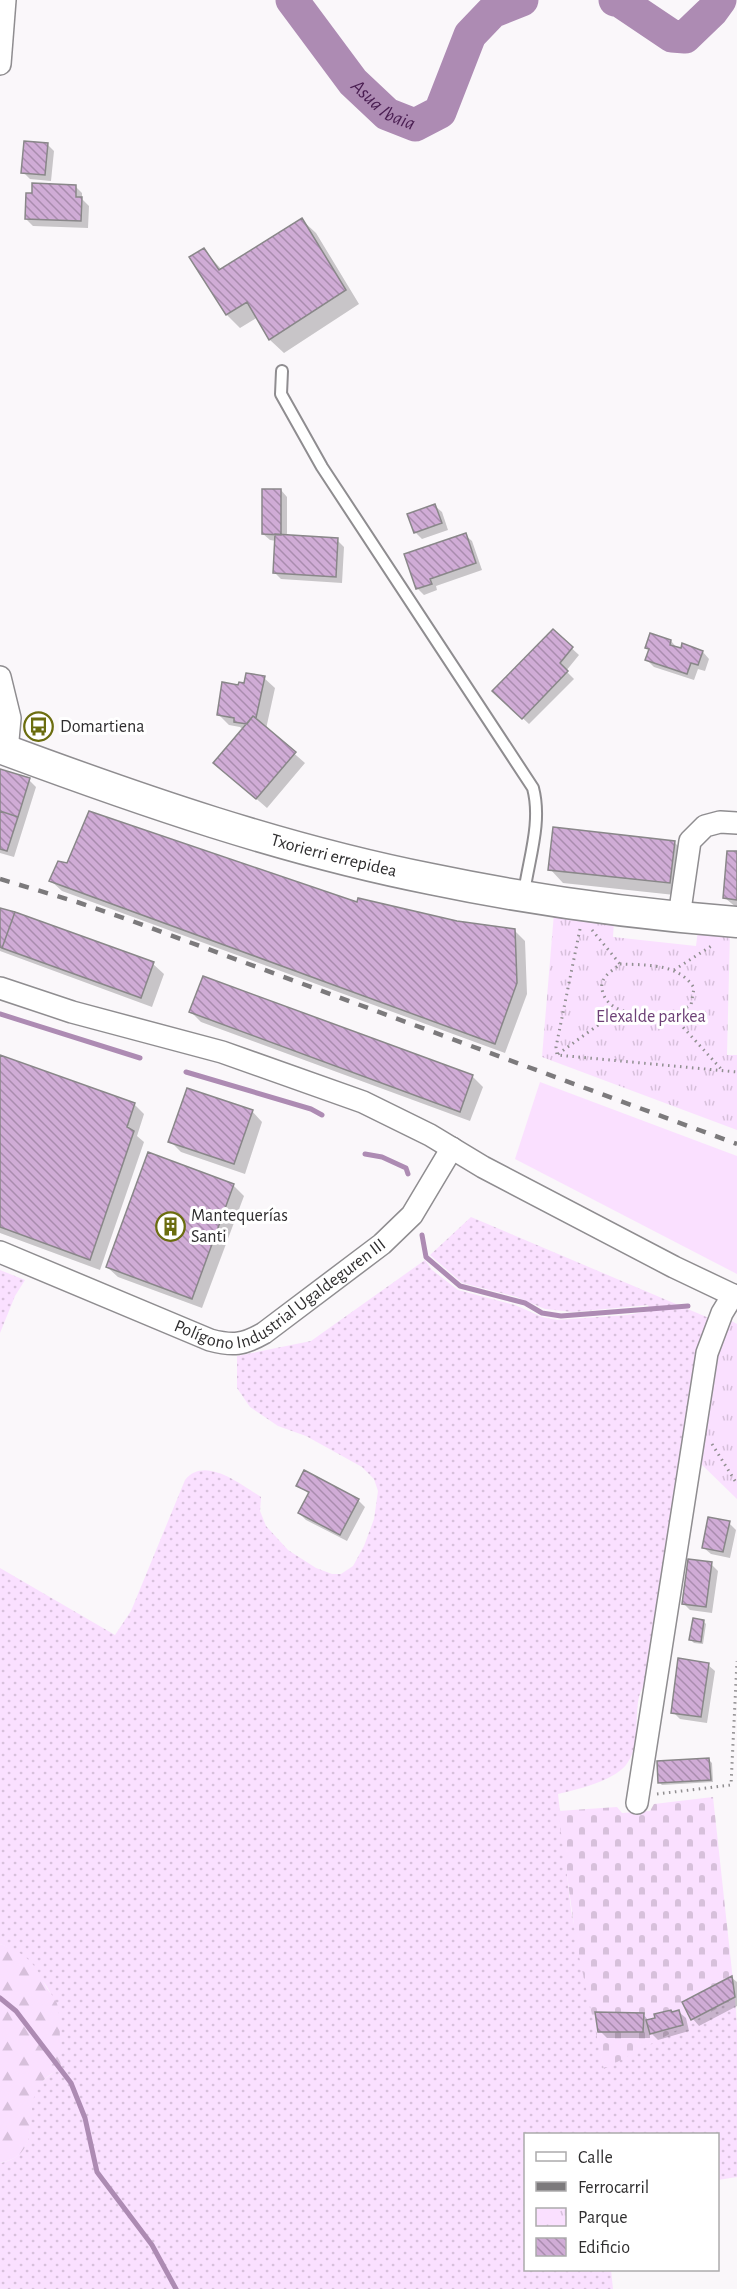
<svg xmlns="http://www.w3.org/2000/svg" width="737" height="2289" font-family="'Alegreya Sans',sans-serif">
  <defs>
    <pattern id="grass-dots" width="8" height="8" patternUnits="userSpaceOnUse" patternTransform="scale(1.5)"><rect width="8" height="8" fill="#fae0ff"/><path d="M2 2h.1M6 6h.1" fill="none" stroke="#d7c0db" stroke-width="1.8" stroke-linecap="round"/></pattern>
    <pattern id="forest-firs" width="22" height="20" patternUnits="userSpaceOnUse" patternTransform="scale(1.5)"><rect width="22" height="20" fill="#fae0ff"/><path d="M5 1l3.5 6h-7zM16 11l3.5 6h-7z" fill="#d7c0db"/></pattern>
    <pattern id="cemetery-stones" width="16" height="16" patternUnits="userSpaceOnUse" patternTransform="scale(1.5)"><rect width="16" height="16" fill="#fae0ff"/><path d="M2 7V4a2 2 0 0 1 4 0v3zM10 15v-3a2 2 0 0 1 4 0v3z" fill="#d7c0db"/></pattern>
    <pattern id="park-tufts" width="24" height="20" patternUnits="userSpaceOnUse" patternTransform="scale(1.5)"><rect width="24" height="20" fill="#fae0ff"/><path d="M3 7l-1-3M5 7V3M7 7l1-3M15 17l-1-3M17 17v-4M19 17l1-3" fill="none" stroke="#d7c0db"/></pattern>
    <pattern id="building-back-hatch" width="6" height="6" patternUnits="userSpaceOnUse" patternTransform="scale(1.5)"><rect width="6" height="6" fill="#d0acd6"/><path d="M-1 5l2 2M0 0l6 6M5-1l2 2" fill="none" stroke="#a98cae"/></pattern>
  </defs>
  <rect width="100%" height="100%" fill="#faf7fa"/>
  <path fill="url(#grass-dots)" d="M 471,1217 L 716,1321 L 650,1672 C 647,1680 641,1689 639,1697 C 634,1719 641,1746 626,1765 C 613,1781 576,1790 558,1794 L 571,1910 L 604,2068 L 735,1999 L 737,2026 L 737,2177 L 718,2180 L 718,2134 L 526,2134 L 526,2270 L 611,2270 L 613,2289 L 0,2289 L 0,2163 C 41,2155 25,2119 35,2090 L 40,2083 L 54,2072 C 61,2026 65,2000 29,1966 C 20,1956 13,1948 0,1944 L 0,1568 L 115,1635 L 131,1611 L 185,1480 C 205,1455 241,1485 261,1497 L 260,1511 L 266,1526 L 288,1550 L 316,1568 L 332,1574 L 341,1574 L 353,1566 L 364,1546 L 374,1519 L 378,1491 L 374,1479 L 362,1467 L 306,1436 L 278,1426 L 250,1407 L 237,1388 L 237,1356 L 311,1341 L 425,1260 L 432,1270 L 458,1290 L 515,1305 L 542,1317 L 557,1320 L 627,1315 L 650,1311 L 648,1305 L 573,1312 L 545,1309 L 517,1297 L 462,1283 L 430,1255 Z
    M 0,1270 L 25,1280 L 15,1296 L 0,1333 Z"/>
  <path fill="url(#forest-firs)" d="M 0,1944 C 22,1951 35,1962 44,1983 C 48,1992 56,1997 58,2007 C 61,2027 59,2049 61,2069 C 6,2091 56,2152 0,2163 Z"/>
  <path fill="url(#cemetery-stones)" d="M 713,1797 L 735,1999 L 604,2069 L 577,1947 L 558,1811 L 617,1807 L 622,1813 L 650,1811 L 654,1804 Z"/>
  <path fill="url(#park-tufts)" d="M 554,913 L 614,921 L 613,937 L 696,946 L 698,930 L 730,932 L 727,1055 L 737,1055 L 737,1130 L 542,1057 Z
    M 728,1319 L 737,1324 L 737,1499 L 697,1460 L 716,1345 Z"/>
  <path fill="#fae0ff" d="M 540,1082 L 737,1156 L 737,1274 L 515,1159 Z"/>
  <path fill="#0003" d="M 47,144 L 54,151 L 51,181 L 30,179 L 23,172 Z
    M 75,186 L 82,193 L 82,199 L 89,206 L 88,228 L 33,226 L 26,219 Z
    M 302,220 L 316,233 L 359,304 L 284,353 L 270,340 L 258,317 L 240,328 L 227,315 L 204,250 L 222,270 Z
    M 281,490 L 287,497 L 287,537 L 337,540 L 344,547 L 342,583 L 281,579 L 274,572 L 276,541 L 270,540 L 263,534 Z
    M 435,506 L 442,512 L 448,530 L 422,539 L 415,532 Z
    M 465,535 L 472,541 L 482,570 L 436,586 L 437,590 L 424,595 L 417,588 Z
    M 553,631 L 579,655 L 566,671 L 574,679 L 529,724 L 494,691 Z
    M 671,641 L 678,649 L 703,652 L 709,659 L 705,671 L 698,669 L 694,680 L 654,667 L 647,660 L 650,651 L 646,647 Z
    M 264,678 L 275,688 L 266,729 L 305,763 L 267,808 L 215,763 L 244,730 L 240,727 L 229,725 L 218,714 L 239,687 Z
    M 0,770 L 29,780 L 36,787 L 14,857 L 0,853 Z
    M 674,842 L 688,856 L 684,896 L 563,883 L 550,869 Z
    M 737,853 L 737,908 L 725,898 Z
    M 68,865 L 358,904 L 456,922 L 514,930 L 525,941 L 527,994 L 505,1053 L 62,891 L 51,881 Z
    M 0,909 L 153,964 L 164,974 L 152,1007 L 0,951 Z
    M 203,978 L 473,1077 L 483,1087 L 470,1121 L 201,1022 L 191,1012 Z
    M 0,1056 L 134,1104 L 144,1114 L 137,1136 L 144,1142 L 100,1270 L 0,1233 Z
    M 252,1111 L 262,1122 L 245,1174 L 181,1152 L 170,1141 Z
    M 233,1185 L 244,1196 L 202,1308 L 118,1277 L 107,1267 Z
    M 298,1485 L 358,1500 L 365,1507 L 347,1541 L 306,1520 L 299,1513 L 309,1494 Z
    M 729,1523 L 736,1530 L 730,1558 L 711,1554 L 704,1548 Z
    M 711,1564 L 718,1571 L 712,1613 L 690,1610 L 683,1603 Z
    M 703,1621 L 706,1624 L 703,1644 L 694,1643 L 691,1640 Z
    M 708,1665 L 715,1671 L 707,1723 L 680,1719 L 673,1712 Z
    M 709,1760 L 712,1763 L 713,1782 L 662,1785 L 659,1782 Z
    M 732,1978 L 737,1982 L 737,2006 L 699,2026 L 693,2019 Z
    M 679,2012 L 686,2018 L 689,2031 L 658,2040 L 650,2032 L 650,2038 L 607,2038 L 600,2031 L 643,2014 L 649,2021 Z"/>
  <g fill="none" stroke-linecap="round" stroke-linejoin="round">
    <path stroke="#ad8bb3" stroke-width="5" d="M 0,1014 L 140,1058
      M 186,1072 L 311,1109 L 322,1115
      M 365,1154 L 382,1157 L 406,1168 L 408,1174
      M 422,1235 L 426,1257 L 460,1286 L 525,1303 L 542,1313 L 561,1316 L 688,1306
      M 0,1998 L 16,2011 L 71,2083 L 85,2118 L 97,2172 L 152,2245 L 176,2289"/>
    <g stroke="#ad8bb3" stroke-width="33">
      <path id="s1" d="M 292,0 L 353,82 L 387,114 L 415,125 L 440,112 L 470,35 L 492,12 L 522,0"/>
      <path d="M 615,0 L 620,1 L 672,36 L 685,37 L 712,11 L 720,0"/>
    </g>
  </g>
  <path fill="url(#building-back-hatch)" stroke="#898789" stroke-width="1.5" d="M 24,141 L 48,143 L 45,175 L 21,173 Z
    M 32,183 L 76,185 L 76,197 L 82,197 L 81,221 L 25,219 L 26,193 L 32,193 Z
    M 302,218 L 346,290 L 269,340 L 247,302 L 226,315 L 189,257 L 204,248 L 219,270 Z
    M 262,489 L 281,489 L 281,535 L 262,534 Z
    M 435,504 L 442,523 L 414,533 L 407,514 Z
    M 466,533 L 476,563 L 430,579 L 432,584 L 416,589 L 404,554 Z
    M 275,534 L 338,538 L 336,577 L 273,573 Z
    M 553,629 L 573,647 L 560,663 L 568,671 L 522,719 L 492,691 Z
    M 650,633 L 671,640 L 670,645 L 681,648 L 682,643 L 703,651 L 698,665 L 691,663 L 687,674 L 645,660 L 649,649 L 645,648 Z
    M 246,673 L 265,676 L 256,718 L 253,716 L 247,724 L 234,722 L 234,718 L 217,715 L 222,682 L 238,685 L 239,682 L 244,683 Z
    M 253,716 L 296,752 L 256,799 L 213,763 Z
    M 0,769 L 30,778 L 18,817 L 0,811 Z
    M 0,811 L 18,817 L 7,851 L 0,849 Z
    M 89,811 L 357,902 L 358,898 L 457,921 L 515,929 L 517,983 L 495,1044 L 49,881 L 58,861 L 67,863 Z
    M 553,827 L 675,841 L 670,883 L 548,870 Z
    M 727,851 L 737,851 L 737,900 L 723,898 Z
    M 0,908 L 15,912 L 2,948 L 0,947 Z
    M 15,912 L 154,962 L 141,998 L 2,948 Z
    M 203,976 L 473,1075 L 460,1112 L 189,1012 Z
    M 0,1055 L 135,1103 L 127,1127 L 134,1131 L 90,1260 L 0,1227 Z
    M 187,1088 L 253,1110 L 234,1164 L 168,1142 Z
    M 148,1152 L 234,1184 L 192,1299 L 106,1267 Z
    M 304,1470 L 359,1499 L 340,1535 L 298,1513 L 309,1492 L 296,1486 Z
    M 708,1517 L 730,1521 L 723,1552 L 702,1548 Z
    M 688,1559 L 712,1562 L 706,1607 L 682,1604 Z
    M 693,1618 L 704,1620 L 701,1642 L 689,1640 Z
    M 678,1658 L 709,1663 L 701,1717 L 671,1713 Z
    M 709,1758 L 711,1780 L 658,1783 L 657,1761 Z
    M 732,1976 L 735,1997 L 691,2020 L 682,2002 Z
    M 671,2010 L 672,2012 L 679,2010 L 683,2025 L 650,2034 L 646,2020 L 655,2018 L 654,2014 Z
    M 595,2012 L 644,2013 L 643,2032 L 598,2032 Z"/>
  <g fill="none" stroke-linecap="round" stroke-linejoin="round">
    <defs>
      <path id="lane" d="M 282,371 L 281,394 L 322,467 L 533,788 C 542,822 529,858 524,893"/>
      <g id="street">
        <path d="M 0,64 L 5,0"/>
        <path d="M 0,677 L 10,718 L 7,751"/>
        <path d="M 679,917 L 690,841 L 705,826 L 720,822 L 737,823"/>
        <path d="M 0,988 L 72,1012 L 222,1052 L 363,1102 L 430,1135 L 483,1167 L 674,1267 L 737,1297"/>
        <path id="s2" d="M 0,1252 L 210,1340 C 233,1346 243,1345 264,1333 L 382,1244 L 412,1215 L 452,1148"/>
        <path d="M 637,1803 L 707,1353 L 722,1313 L 733,1295"/>
      </g>
      <g id="secondary">
        <path id="s3" d="M 0,748 C 140,800 284,850 431,879 C 532,900 634,914 737,922"/>
      </g>
    </defs>
    <use href="#lane" stroke="#8f8d90" stroke-width="14"/>
    <use href="#street" stroke="#8f8d90" stroke-width="24"/>
    <use href="#secondary" stroke="#8f8d90" stroke-width="33"/>
    <path stroke="#918f91" stroke-width="3" stroke-dasharray="1.5 4.5" stroke-linecap="butt" d="M 580,929 L 556,1047 L 557,1055 L 737,1072
      M 592,930 L 620,964 C 616,968 609,972 606,976 C 601,982 601,987 603,993 C 610,1016 650,1017 670,1014 C 677,1013 684,1009 691,1005 L 694,988 C 679,963 645,965 620,964
      M 674,970 L 713,945
      M 671,1014 L 723,1071
      M 558,1054 L 619,1010
      M 712,1444 L 737,1484
      M 657,1794 L 731,1785 L 737,1661"/>
    <use href="#lane" stroke="#fff" stroke-width="10"/>
    <use href="#street" stroke="#fff" stroke-width="21"/>
    <use href="#secondary" stroke="#fff" stroke-width="30"/>
    <path stroke="#7c7a7c" stroke-width="4.5" stroke-dasharray="10 10" stroke-linecap="butt" d="M 0,879 L 77,902 L 132,921 L 737,1144"/>
  </g>
  <defs>
    <symbol id="bus-ring" viewBox="-11 -11 22 22"><circle r="9.5" fill="#fff" stroke="#6b6d0f" stroke-width="1.5"/><path d="M-5-6H5V4H4V6H2V4H-2V6H-4V4H-5ZM-3.5-4V0h7V-4ZM-3.5 1.2v1.5H-2V1.2ZM2 1.2v1.5H3.5V1.2Z" fill="#6b6d0f"/></symbol>
    <symbol id="building-ring" viewBox="-11 -11 22 22"><circle r="9.5" fill="#fff" stroke="#6b6d0f" stroke-width="1.5"/><path d="M-4-6H4V6H1V3H-1V6H-4ZM-2.5-4.3h1.7v1.8h-1.7ZM.8-4.3h1.7v1.8H.8ZM-2.5-1h1.7V.8h-1.7ZM.8-1h1.7V.8H.8Z" fill="#6b6d0f"/></symbol>
  </defs>
  <g fill-rule="evenodd">
    <use href="#bus-ring" x="22" y="710" width="33" height="33"/>
    <use href="#building-ring" x="154" y="1210" width="33" height="33"/>
  </g>
  <g text-anchor="middle" dominant-baseline="central" stroke-width="6" stroke-linejoin="round" paint-order="stroke">
    <g font-size="18" fill="#2f2e2f" stroke="#fff" text-anchor="start">
      <text x="60" y="727">Domartiena</text>
      <text x="191" y="1216">Mantequerías<tspan x="191" dy="21">Santi</tspan></text>
    </g>
    <g font-size="18" fill="#2f2e2f" stroke="#fff">
      <text stroke="none"><textPath href="#s3" startOffset="351">Txorierri errepidea</textPath></text>
      <text stroke="none"><textPath href="#s2" startOffset="312">Polígono Industrial Ugaldeguren III</textPath></text>
    </g>
    <g font-size="18" fill="#6d4076" stroke="#fff">
      <text x="651" y="1017">Elexalde parkea</text>
    </g>
    <g font-size="20" font-style="italic" fill="#491d51" stroke="#fff">
      <text stroke="none"><textPath href="#s1" startOffset="141">Asua Ibaia</textPath></text>
    </g>
  </g>
  <rect x="524" y="2133" width="195" height="138" fill="#ffffff" stroke="#acabac" stroke-width="1.5"/>
  <rect x="536" y="2152" width="30" height="9" fill="#ffffff" stroke="#acabac" stroke-width="1.5"/>
  <text x="578" y="2163" font-size="18" fill="#2f2e2f">Calle</text>
  <rect x="536" y="2182" width="30" height="9" fill="#7c7a7c" stroke="#acabac" stroke-width="1.5"/>
  <text x="578" y="2193" font-size="18" fill="#2f2e2f">Ferrocarril</text>
  <rect x="536" y="2208" width="30" height="18" fill="url(#park-tufts)" stroke="#acabac" stroke-width="1.5"/>
  <text x="578" y="2223" font-size="18" fill="#2f2e2f">Parque</text>
  <rect x="536" y="2238" width="30" height="18" fill="url(#building-back-hatch)" stroke="#acabac" stroke-width="1.5"/>
  <text x="578" y="2253" font-size="18" fill="#2f2e2f">Edificio</text>
</svg>
